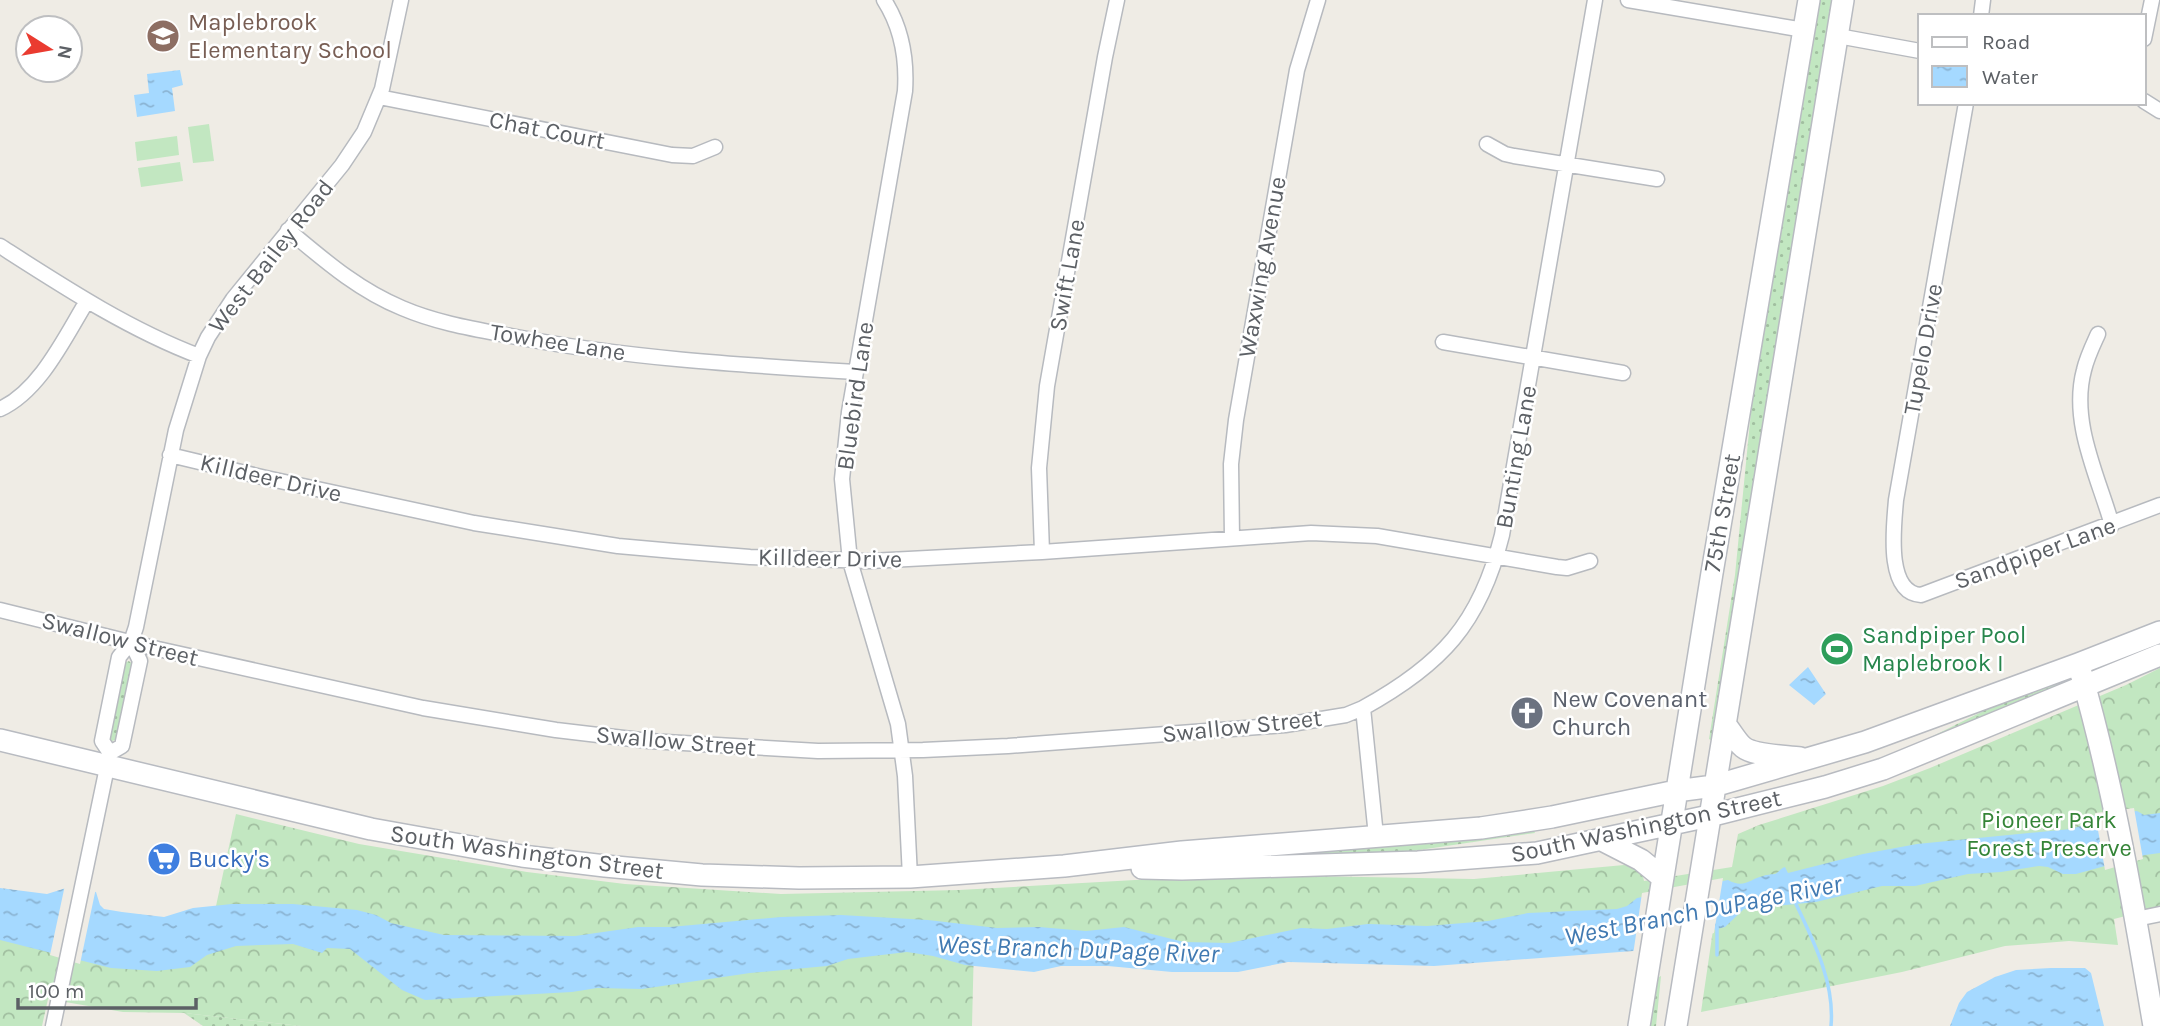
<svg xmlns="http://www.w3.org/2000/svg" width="2160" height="1026" font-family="Karla,sans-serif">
  <defs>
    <pattern id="grass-dots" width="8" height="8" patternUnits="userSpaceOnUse" patternTransform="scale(1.75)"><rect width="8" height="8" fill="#c2e7c1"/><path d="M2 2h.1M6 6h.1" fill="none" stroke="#a1bfa0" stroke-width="1.8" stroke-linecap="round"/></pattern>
    <pattern id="forest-crowns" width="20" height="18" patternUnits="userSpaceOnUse" patternTransform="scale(1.75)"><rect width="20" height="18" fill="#c2e7c1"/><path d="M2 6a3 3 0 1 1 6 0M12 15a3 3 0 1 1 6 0" fill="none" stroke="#a1bfa0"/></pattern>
    <pattern id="water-ripples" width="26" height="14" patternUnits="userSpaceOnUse" patternTransform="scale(1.75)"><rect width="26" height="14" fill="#a5d9ff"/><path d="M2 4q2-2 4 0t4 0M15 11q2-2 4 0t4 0" fill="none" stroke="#8ab3d2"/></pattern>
  </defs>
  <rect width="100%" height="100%" fill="#efece5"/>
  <path fill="url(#grass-dots)" d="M 1817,0 L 1833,0 L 1711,740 L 1709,739 L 1735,575 L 1754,381 Z
    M 129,661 L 133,665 L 118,739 L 112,741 L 109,738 L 124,663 Z
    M 2057,684 L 2058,689 L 1913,746 C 1948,729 1982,710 2019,696 C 2032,691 2043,685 2057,684 Z
    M 1534,831 L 1535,833 L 1372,857 L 1231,856 L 1470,839 Z
    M 1661,976 L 1656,1026 L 1650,1026 L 1657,978 Z
    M 184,1013 L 301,1026 L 203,1026 Z"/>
  <path fill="url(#forest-crowns)" d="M 2160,668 L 2160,907 L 2114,919 L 2118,945 L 2069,941 L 2005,946 L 1902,972 L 1701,1012 L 1713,930 L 1235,958 L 974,945 L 972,1026 L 301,1026 L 184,1013 L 123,1012 L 48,999 L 42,1026 L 0,1026 L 0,912 L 200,942 L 216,906 L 236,814 L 359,844 L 527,872 L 625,884 L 781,894 L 959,890 L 1135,880 L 1308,876 L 1474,879 L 1624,865 L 1635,867 L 1642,872 L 1644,881 L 1732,867 L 1738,834 L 1759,825 L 1883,786 L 1930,768 L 2126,685 Z"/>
  <path fill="#c2e7c1" d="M 209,124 L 214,161 L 193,163 L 188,127 Z
    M 177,136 L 179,155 L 137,161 L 135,142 Z
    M 180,162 L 183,181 L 141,187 L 138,168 Z"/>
  <path fill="url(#water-ripples)" d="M 180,70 L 183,85 L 172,88 L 175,111 L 137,117 L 134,95 L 149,93 L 147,74 Z
    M 1808,667 L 1826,694 L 1814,705 L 1789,685 Z
    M 2137,811 L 2144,815 L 2160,813 L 2160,853 L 2145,855 L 2076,874 L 2063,874 L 2048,867 L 2039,866 L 2001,872 L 1968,874 L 1915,886 L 1882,886 L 1816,902 L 1744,909 L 1725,927 L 1633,951 L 1434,966 L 1288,962 L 1238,972 L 1172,972 L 1108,966 L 1061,966 L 1034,972 L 965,965 L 933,956 L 907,952 L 848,959 L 827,966 L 750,973 L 642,989 L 597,988 L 572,992 L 425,1000 L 402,990 L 350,949 L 327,948 L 322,953 L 293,944 L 236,946 L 207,955 L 190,967 L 157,971 L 111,968 L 0,940 L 0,888 L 47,894 L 66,888 L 96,892 L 100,905 L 104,909 L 122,912 L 164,917 L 193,908 L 232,904 L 293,904 L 357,910 L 376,915 L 391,923 L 444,935 L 575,936 L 638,927 L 670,927 L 781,917 L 841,915 L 928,920 L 997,928 L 1039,927 L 1086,931 L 1124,927 L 1184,942 L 1229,943 L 1301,928 L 1327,929 L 1368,924 L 1427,926 L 1488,921 L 1528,913 L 1617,909 L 1627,906 L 1637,898 L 1728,880 C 1744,889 1750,879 1763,876 C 1764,875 1774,874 1775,874 C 1779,872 1781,868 1785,867 L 1788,873 L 1863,854 L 1917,844 L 2071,829 L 2087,824 L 2094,816 Z
    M 2051,968 L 2085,968 L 2091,973 L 2104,1026 L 1950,1026 L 1959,1003 L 1967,992 L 1995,977 L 2016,970 Z"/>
  <path fill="#efece5" d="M 2134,808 L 2143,859 L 2105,870 L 2095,813 Z
    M 1723,878 L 1714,933 L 1633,955 L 1642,893 Z
    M 65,885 L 96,888 L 80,964 L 50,955 Z"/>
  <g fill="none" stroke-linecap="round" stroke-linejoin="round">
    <path stroke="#a5d9ff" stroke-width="3.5" d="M 1795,902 C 1813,940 1835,982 1831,1026
      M 1717,955 L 1717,925"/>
    <defs>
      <path id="street" d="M 884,0 C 902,28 907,59 905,91 L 849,412 L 842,479 L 850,561 L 898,724 L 905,776 L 910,877
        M 1628,0 L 1804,30
        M 1981,16 L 1983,0
        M 1838,36 L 1920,51
        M 2144,39 L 2152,0
        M 379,97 L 672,155 L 693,156 L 715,147
        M 2144,101 L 2160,111
        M 1966,103 L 1896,500 C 1894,525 1885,593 1921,595 L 2160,505
        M 1487,144 L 1505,154 L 1514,156 L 1657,179
        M 288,230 C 324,260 358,290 402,308 C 437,323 474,329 511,336 C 624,358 740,365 856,372
        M 0,246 C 64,287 128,329 199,356
        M 2098,334 C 2093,345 2087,357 2084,370 C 2070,422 2098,476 2112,525
        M 1443,342 L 1623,373
        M 0,409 C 40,391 65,337 87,301
        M 170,455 L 266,478 L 474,523 L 618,546 L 674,551 L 750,557 L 870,561 L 1042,552 L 1311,533 L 1377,536 L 1557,567 L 1567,568 L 1590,561
        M 1232,538 L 1231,464 L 1236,420 L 1297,70 L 1318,0
        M 1042,552 L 1039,468 L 1047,386 L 1105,57 L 1117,0
        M 0,610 L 158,649 L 423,708 L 556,730 L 649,741 L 818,751 L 923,750 L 1008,746 L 1285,725 L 1346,715 L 1363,708
        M 110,753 L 122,746 L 140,661 L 131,642
        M 1376,836 L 1363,708 C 1441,665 1480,624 1502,535 L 1595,0
        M 2136,919 L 2160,914
        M 53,1026 L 110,753 L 102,741 L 119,657 L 131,642 L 136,627 L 176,430 L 199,356 L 208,337 L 233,299 L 342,165 L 364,132 L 382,89 L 401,0"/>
      <path id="secondary" d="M 2081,673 C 2114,788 2134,908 2154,1026
        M 1725,724 C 1731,731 1736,741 1743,747 C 1754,756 1786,756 1800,758
        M 0,740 L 371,829 L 522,856 L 605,866 L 702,875 L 799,878 L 910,877 L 1064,866 L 1182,852 L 1481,828 L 1552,817 L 1676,791 L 1714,786 L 1865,742 L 2078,664 L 2160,632
        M 1600,839 L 1641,860 L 1663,878
        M 1142,868 L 1182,869 L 1418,862 L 1537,853 L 1709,816 L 1825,787 L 1883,769 L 2160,655
        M 1639,1026 L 1712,573 L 1809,0
        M 1676,1026 L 1843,0"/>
    </defs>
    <use href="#street" stroke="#b7babf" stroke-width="17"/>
    <use href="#secondary" stroke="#b8bbc1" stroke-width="24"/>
    <use href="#street" stroke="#fff" stroke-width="14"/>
    <use href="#secondary" stroke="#fff" stroke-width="21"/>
  </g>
  <defs>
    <symbol id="school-disc" viewBox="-11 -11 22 22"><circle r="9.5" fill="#8d6e63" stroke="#fff"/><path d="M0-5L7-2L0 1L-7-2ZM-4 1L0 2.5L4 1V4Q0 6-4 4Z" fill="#fff"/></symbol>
    <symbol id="stadium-disc" viewBox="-11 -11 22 22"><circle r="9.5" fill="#2e9e5b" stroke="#fff"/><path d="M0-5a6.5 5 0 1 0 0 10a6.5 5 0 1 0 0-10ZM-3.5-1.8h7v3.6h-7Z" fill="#fff"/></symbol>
    <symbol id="church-disc" viewBox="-11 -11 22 22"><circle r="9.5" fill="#6b7280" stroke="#fff"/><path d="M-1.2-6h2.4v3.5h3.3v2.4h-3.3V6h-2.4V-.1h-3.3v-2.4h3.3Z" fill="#fff"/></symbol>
    <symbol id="supermarket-disc" viewBox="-11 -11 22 22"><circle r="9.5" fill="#3f7fe0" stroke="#fff"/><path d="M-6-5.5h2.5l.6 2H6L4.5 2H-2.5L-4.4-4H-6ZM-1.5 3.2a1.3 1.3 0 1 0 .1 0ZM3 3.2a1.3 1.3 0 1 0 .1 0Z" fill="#fff"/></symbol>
  </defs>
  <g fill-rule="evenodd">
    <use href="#school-disc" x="144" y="17" width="38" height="38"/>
    <use href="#stadium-disc" x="1818" y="630" width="38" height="38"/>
    <use href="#church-disc" x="1508" y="694" width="38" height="38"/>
    <use href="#supermarket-disc" x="145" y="840" width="38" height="38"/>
  </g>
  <g text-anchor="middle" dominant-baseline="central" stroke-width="5" stroke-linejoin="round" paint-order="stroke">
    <g font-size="24" fill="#785e54" stroke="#fff" text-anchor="start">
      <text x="188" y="22">Maplebrook<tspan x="188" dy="28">Elementary School</tspan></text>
    </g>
    <g font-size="24" fill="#5c6065" stroke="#fff">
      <text transform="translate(547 130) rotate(11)">Chat Court</text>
      <text transform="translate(271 256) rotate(-52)">West Bailey Road</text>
      <text transform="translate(1262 267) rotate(-80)">Waxwing Avenue</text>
      <text transform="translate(1067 275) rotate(-80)">Swift Lane</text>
      <text transform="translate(558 342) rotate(9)">Towhee Lane</text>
      <text transform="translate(1923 349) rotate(-80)">Tupelo Drive</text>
      <text transform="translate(855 396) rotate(-82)">Bluebird Lane</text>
      <text transform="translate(1516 457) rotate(-80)">Bunting Lane</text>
      <text transform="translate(271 478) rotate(13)">Killdeer Drive</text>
      <text transform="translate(1722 513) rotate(-80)">75th Street</text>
      <text transform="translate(2035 553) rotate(-20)">Sandpiper Lane</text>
      <text transform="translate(830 558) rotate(1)">Killdeer Drive</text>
      <text transform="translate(120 639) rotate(14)">Swallow Street</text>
      <text transform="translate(1242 726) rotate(-6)">Swallow Street</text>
      <text transform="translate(676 741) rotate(5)">Swallow Street</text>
      <text transform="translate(1646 826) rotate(-12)">South Washington Street</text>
      <text transform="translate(527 852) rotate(8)">South Washington Street</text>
    </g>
    <g font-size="24" fill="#27864d" stroke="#fff" text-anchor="start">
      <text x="1862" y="635">Sandpiper Pool<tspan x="1862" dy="28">Maplebrook I</tspan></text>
    </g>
    <g font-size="24" fill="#5b616d" stroke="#fff" text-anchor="start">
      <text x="1552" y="699">New Covenant<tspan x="1552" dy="28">Church</tspan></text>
    </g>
    <g font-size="24" fill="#348437" stroke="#fff">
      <text x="2049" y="820">Pioneer Park<tspan x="2049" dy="28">Forest Preserve</tspan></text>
    </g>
    <g font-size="24" fill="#366cbe" stroke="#fff" text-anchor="start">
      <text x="188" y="859">Bucky's</text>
    </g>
    <g font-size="26" font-style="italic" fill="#417ab2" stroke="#fff">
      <text transform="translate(1703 910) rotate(-11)">West Branch DuPage River</text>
      <text transform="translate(1078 949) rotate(2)">West Branch DuPage River</text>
    </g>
  </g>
  <rect x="1918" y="14" width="228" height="91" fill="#ffffff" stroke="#bebfc1" stroke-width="2"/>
  <rect x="1932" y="37" width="35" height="10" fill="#ffffff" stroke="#bebfc1" stroke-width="2"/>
  <text x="1982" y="49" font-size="21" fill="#5c6065">Road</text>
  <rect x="1932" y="66" width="35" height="21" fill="url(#water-ripples)" stroke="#bebfc1" stroke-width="2"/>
  <text x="1982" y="84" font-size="21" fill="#5c6065">Water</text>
  <g transform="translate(49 49) rotate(101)"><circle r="33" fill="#ffffff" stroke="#bebfc1" stroke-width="2"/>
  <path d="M0-5L12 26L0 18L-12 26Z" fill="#ea3b30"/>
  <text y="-10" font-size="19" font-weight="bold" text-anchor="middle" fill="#5c6065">N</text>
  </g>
  <path d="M18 998v10h178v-10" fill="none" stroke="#5c6065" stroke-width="3.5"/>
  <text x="28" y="998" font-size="21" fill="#5c6065" stroke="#ffffff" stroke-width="5" paint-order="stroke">100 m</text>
</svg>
